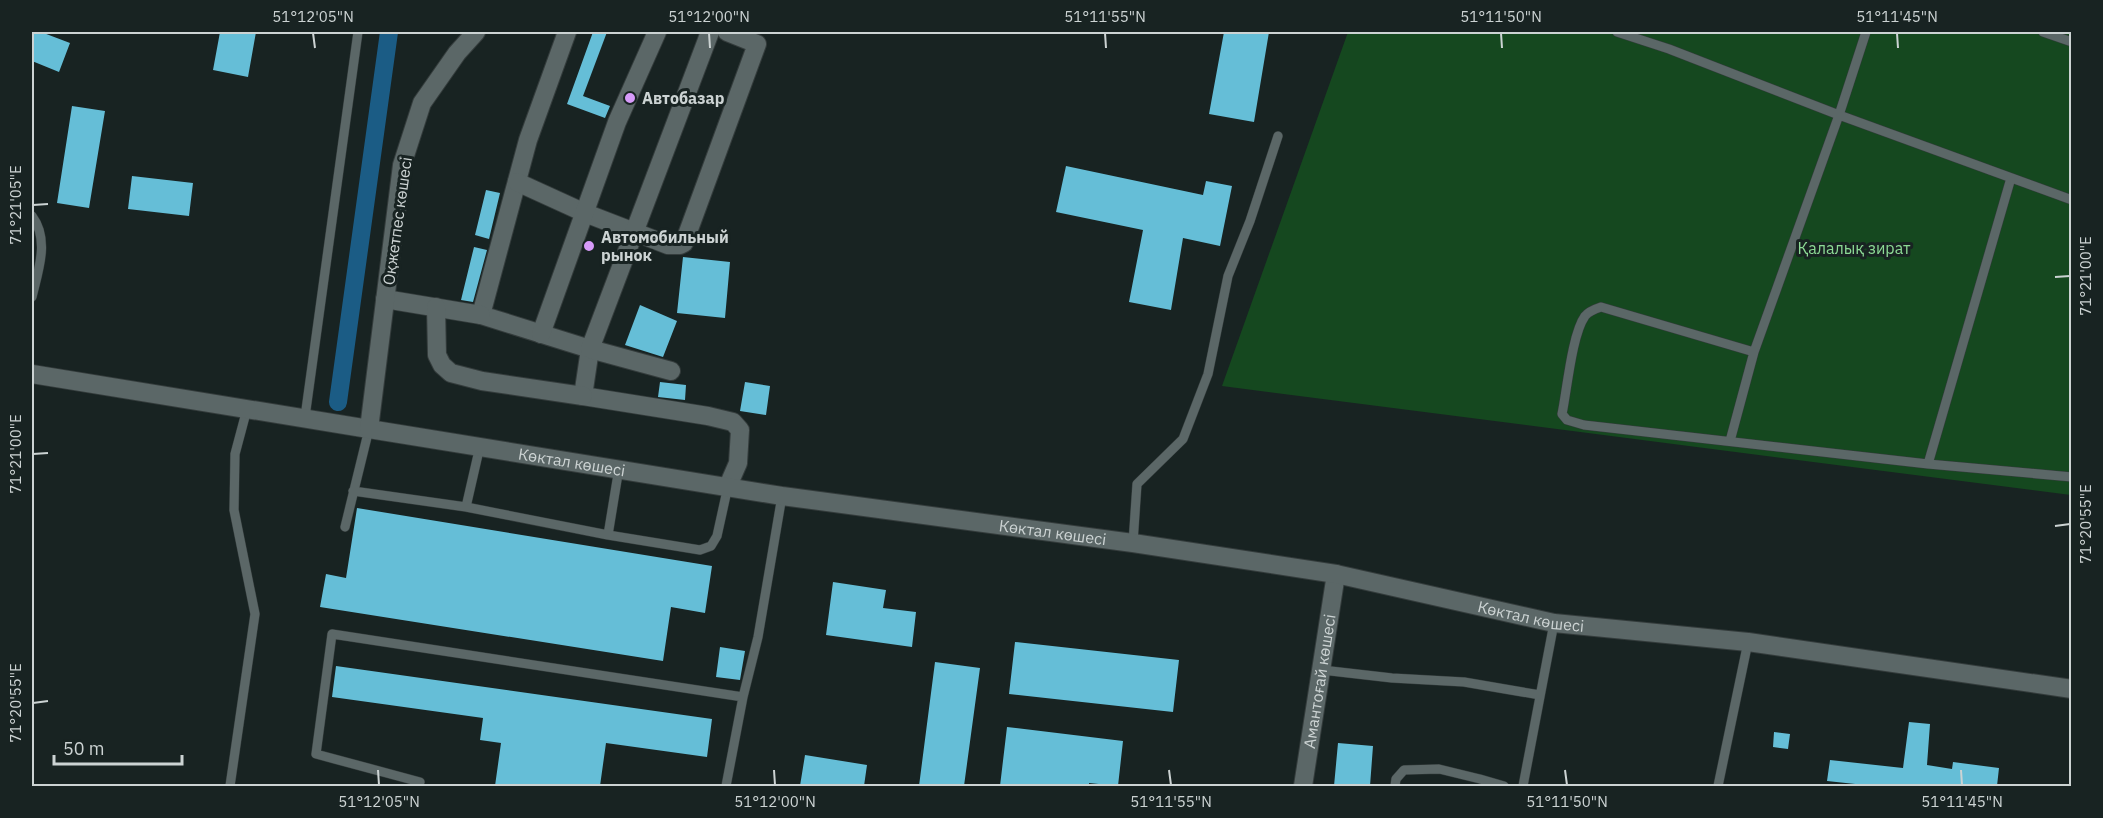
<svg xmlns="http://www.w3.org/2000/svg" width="2103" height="818" font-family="'IBM Plex Sans',sans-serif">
  <rect width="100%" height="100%" fill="#182322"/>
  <path fill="#15481f" d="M 1348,32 L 2071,32 L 2071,495 L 1222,386 Z"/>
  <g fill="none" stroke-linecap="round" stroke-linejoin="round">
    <path stroke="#1b5c85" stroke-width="18" d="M 338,402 L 389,32"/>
  </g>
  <path fill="#65bed7" d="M 32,32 L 41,32 L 70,43 L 59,72 L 32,61 Z
    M 220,32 L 256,32 L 248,77 L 213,70 Z
    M 593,32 L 607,32 L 583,96 L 610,106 L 605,118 L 567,104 Z
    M 1224,32 L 1269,32 L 1254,122 L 1209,114 Z
    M 72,106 L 105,111 L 89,208 L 57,203 Z
    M 1066,166 L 1203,195 L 1206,181 L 1232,186 L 1220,246 L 1183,238 L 1171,310 L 1129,302 L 1143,230 L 1056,212 Z
    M 132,176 L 193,183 L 189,216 L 128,209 Z
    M 486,190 L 500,193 L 489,239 L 475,235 Z
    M 474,247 L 487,250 L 473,302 L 461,300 Z
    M 683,257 L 730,262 L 725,318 L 677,313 Z
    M 640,305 L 677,321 L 663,357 L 625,345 Z
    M 660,382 L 686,385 L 685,400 L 658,397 Z
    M 745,382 L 770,386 L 766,415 L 740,411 Z
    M 357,508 L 712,566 L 705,613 L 671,607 L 663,661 L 320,607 L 326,574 L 346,578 Z
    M 833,582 L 886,590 L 883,608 L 916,612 L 912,647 L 826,635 Z
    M 1015,642 L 1179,660 L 1173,712 L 1009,694 Z
    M 720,647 L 745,651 L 740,680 L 716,677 Z
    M 935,662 L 980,668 L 964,786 L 919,786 Z
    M 336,666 L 712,719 L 707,757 L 606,743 L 600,786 L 495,786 L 501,743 L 480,740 L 483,718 L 332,697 Z
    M 1909,722 L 1930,724 L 1927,765 L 1952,769 L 1953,762 L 1999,768 L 1997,786 L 1874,786 L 1827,781 L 1830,760 L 1903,768 Z
    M 1007,727 L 1123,741 L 1118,786 L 1089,783 L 1089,786 L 1000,786 Z
    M 1774,732 L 1790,734 L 1788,749 L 1773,747 Z
    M 1338,743 L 1373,746 L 1370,786 L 1334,786 Z
    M 805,755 L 867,765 L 864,786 L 800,786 Z"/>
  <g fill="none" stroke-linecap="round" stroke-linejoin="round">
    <defs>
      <path id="service" d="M 1617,32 L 1669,49 L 1839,115 L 2072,200
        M 2043,32 L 2072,42
        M 32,216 C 50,240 38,271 32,297
        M 1754,352 L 1601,307 C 1595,309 1589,311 1585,316 C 1572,334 1567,390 1562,414 L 1567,420 L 1584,425 L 1928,464 L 2072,477
        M 305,417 L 358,32
        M 1730,441 L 1754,352 L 1839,115 L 1866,32
        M 1928,464 L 2011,178
        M 353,491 L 466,507 L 608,535 L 700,550 L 711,546 L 717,536 L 728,486
        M 466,507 L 480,446
        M 345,527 L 369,429
        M 608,535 L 619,468
        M 1133,543 L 1137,484 L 1183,439 L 1208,374 L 1228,276 L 1250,221 L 1278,136
        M 1322,670 L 1392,678 L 1464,682 L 1540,695
        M 420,782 L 316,754 L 332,634 L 743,697
        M 230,786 L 255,614 L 234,510 L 235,454 L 247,409
        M 726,786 L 743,697 L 758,637 L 782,496
        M 1395,786 L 1396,779 L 1404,770 L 1439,769 L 1480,779 L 1504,786
        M 1523,786 L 1554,623
        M 1718,786 L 1748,642"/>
      <g id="minor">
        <path d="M 567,32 L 528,140 L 481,315 L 590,349 L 583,396 L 708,416 L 733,422 L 740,430 L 738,463 L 728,486"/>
        <path d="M 517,182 L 585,213 L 668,245 L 680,245 L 684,243 L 757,44 L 727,32"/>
        <path d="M 385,299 L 481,315"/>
        <path d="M 436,307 L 437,355 L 442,365 L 451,373 L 482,381 L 583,396"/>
        <path d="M 541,334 L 617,122 L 657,32"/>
        <path d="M 671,371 L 590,349 L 710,32"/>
        <path d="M 32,374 L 369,429"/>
        <path id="s1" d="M 1303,786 L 1336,574"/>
      </g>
      <g id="tertiary">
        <path id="s2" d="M 476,32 L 457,53 L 422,103 L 402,165 L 369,429 L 782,496 L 1133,543 L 1336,574 L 1554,623 L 1748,642 L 2072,689"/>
      </g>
    </defs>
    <use href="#service" stroke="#343c3c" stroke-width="10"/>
    <use href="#minor" stroke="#343c3c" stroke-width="20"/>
    <use href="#tertiary" stroke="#343c3c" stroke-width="20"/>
    <use href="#service" stroke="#5b6767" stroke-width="9"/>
    <use href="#minor" stroke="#5b6767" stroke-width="18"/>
    <use href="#tertiary" stroke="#5b6767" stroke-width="18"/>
  </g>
  <path fill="none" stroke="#ccd3d3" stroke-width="2" d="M 313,33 L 315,48M 709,33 L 710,48M 1105,33 L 1106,48M 1501,33 L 1502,48M 1897,33 L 1898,48M 33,205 L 48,204M 2055,277 L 2070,276M 33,454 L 48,453M 2055,526 L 2070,524M 33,703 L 48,701M 378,770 L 379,785M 774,770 L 775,785M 1169,770 L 1171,785M 1565,770 L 1567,785M 1961,770 L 1962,785"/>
  <g fill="#d79bf9" stroke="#182322" stroke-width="2">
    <circle cx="630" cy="98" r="6"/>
    <circle cx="589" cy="246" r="6"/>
  </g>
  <g text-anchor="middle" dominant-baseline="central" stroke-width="6" stroke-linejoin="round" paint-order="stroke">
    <g font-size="16" font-weight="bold" fill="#ccd3d3" stroke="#182322" text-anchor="start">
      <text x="642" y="98">Автобазар</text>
      <text x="601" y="237">Автомобильный<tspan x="601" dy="18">рынок</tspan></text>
    </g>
    <g font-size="16" fill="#ccd3d3" stroke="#182322">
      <text transform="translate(397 221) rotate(-82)">Оқжетпес көшесі</text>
      <text stroke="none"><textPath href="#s2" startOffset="626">Көктал көшесі</textPath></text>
      <text stroke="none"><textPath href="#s2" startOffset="1112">Көктал көшесі</textPath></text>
      <text stroke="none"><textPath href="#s2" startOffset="1598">Көктал көшесі</textPath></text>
      <text stroke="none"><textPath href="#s1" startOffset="106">Амантоғай көшесі</textPath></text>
    </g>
    <g font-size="16" fill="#8cda95" stroke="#182322">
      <text x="1854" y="248">Қалалық зират</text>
    </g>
  </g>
  <rect width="2103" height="818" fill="none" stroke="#182322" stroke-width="66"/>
  <path d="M54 755v9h128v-9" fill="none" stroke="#ccd3d3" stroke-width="3"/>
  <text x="63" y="755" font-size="18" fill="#ccd3d3" stroke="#182322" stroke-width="4.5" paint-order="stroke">50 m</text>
  <rect x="33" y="33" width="2037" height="752" fill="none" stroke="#ccd3d3" stroke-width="2"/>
  <g font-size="15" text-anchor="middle" fill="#ccd3d3">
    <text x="313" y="22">51°12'05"N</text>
    <text x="709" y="22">51°12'00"N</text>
    <text x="1105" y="22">51°11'55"N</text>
    <text x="1501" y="22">51°11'50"N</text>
    <text x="1897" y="22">51°11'45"N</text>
    <text transform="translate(16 205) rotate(-90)" y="5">71°21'05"E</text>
    <text transform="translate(2086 276) rotate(-90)" y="5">71°21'00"E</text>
    <text transform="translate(16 454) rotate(-90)" y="5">71°21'00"E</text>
    <text transform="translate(2086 524) rotate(-90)" y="5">71°20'55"E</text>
    <text transform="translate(16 703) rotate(-90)" y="5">71°20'55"E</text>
    <text x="379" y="807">51°12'05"N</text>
    <text x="775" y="807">51°12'00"N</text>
    <text x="1171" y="807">51°11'55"N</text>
    <text x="1567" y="807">51°11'50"N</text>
    <text x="1962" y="807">51°11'45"N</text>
  </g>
</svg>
